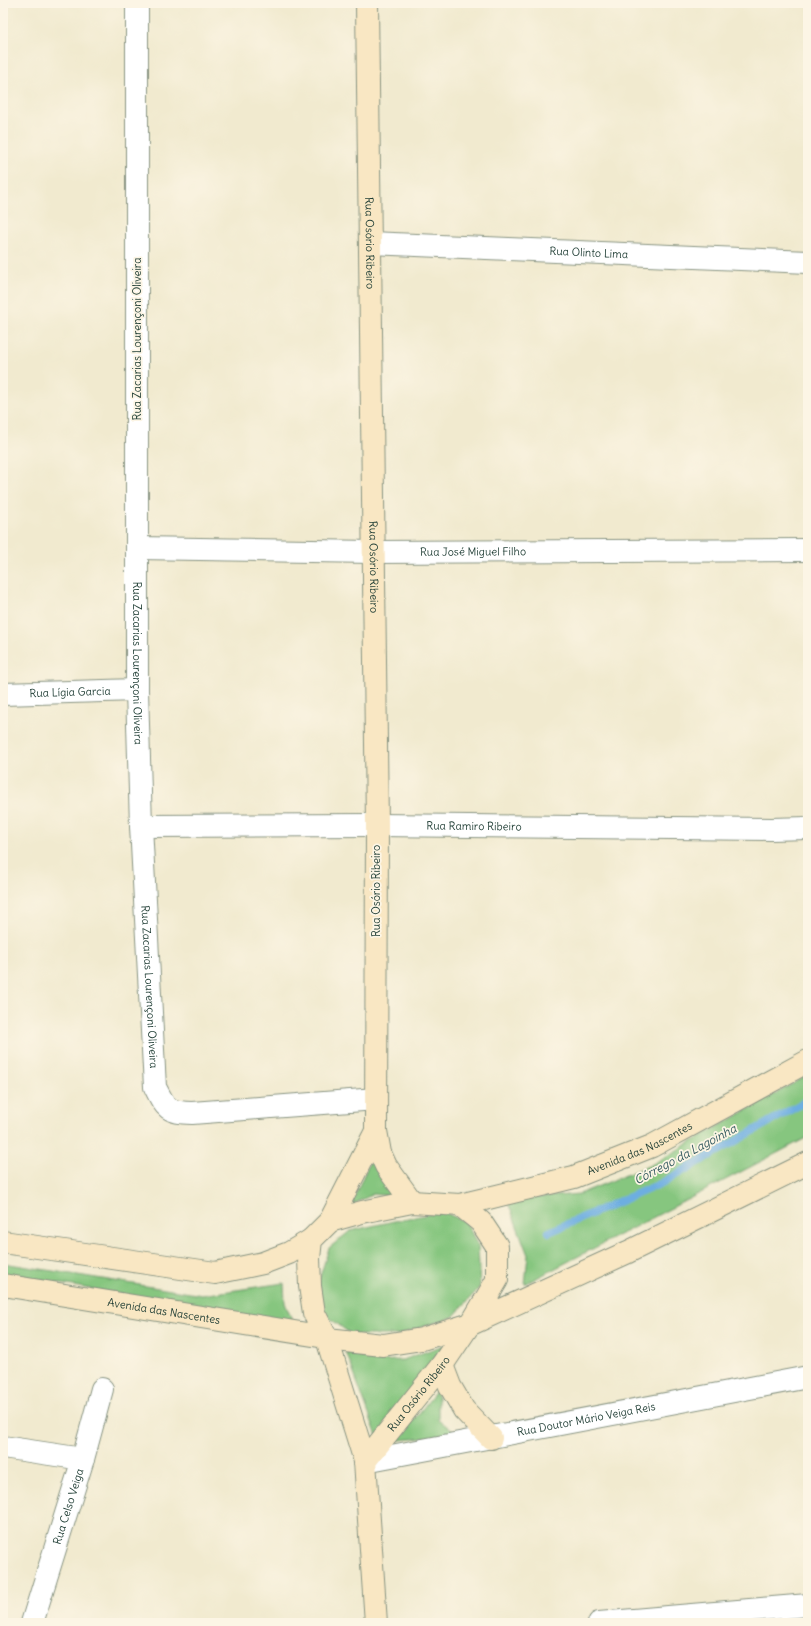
<svg xmlns="http://www.w3.org/2000/svg" width="811" height="1626" font-family="Delius,sans-serif">
  <rect width="100%" height="100%" fill="#fcf5e5"/>
  <filter id="ink" filterUnits="userSpaceOnUse"><feTurbulence type="fractalNoise" baseFrequency=".025" numOctaves="2"/><feDisplacementMap in="SourceGraphic" scale="8" xChannelSelector="R" yChannelSelector="G"/><feConvolveMatrix kernelMatrix="1 2 1 2 8 2 1 2 1" color-interpolation-filters="sRGB"/></filter>
  <filter id="wash" filterUnits="userSpaceOnUse"><feTurbulence type="fractalNoise" baseFrequency=".012" numOctaves="4" result="noise"/><feDisplacementMap in="SourceGraphic" scale="16" xChannelSelector="R" yChannelSelector="G"/><feGaussianBlur stdDeviation="0.9" result="paint"/><feColorMatrix in="noise" values="0 0 0 0 0 0 0 0 0 0 0 0 0 0 0 0 0 1.4 0 .05"/><feComposite in="paint" operator="in"/></filter>
  <g filter="url(#wash)">
    <rect width="100%" height="100%" fill="#f1eacf"/>
    <path fill="#86c67f" stroke="#52825a" d="M 808,1075 L 808,1137 L 525,1284 L 528,1255 L 507,1200 L 579,1194 L 651,1165 Z
      M 371,1159 L 401,1197 L 373,1194 L 350,1206 Z
      M 443,1212 L 466,1222 L 478,1246 L 480,1287 L 453,1317 L 398,1335 L 352,1335 L 323,1313 L 318,1283 L 329,1248 L 350,1231 L 403,1219 Z
      M 3,1263 L 202,1295 L 284,1283 L 285,1303 L 294,1325 L 196,1307 L 3,1274 Z
      M 444,1345 L 377,1436 L 346,1352 L 376,1361 L 403,1360 Z
      M 438,1389 L 438,1419 L 459,1436 L 398,1440 Z"/>
    <g fill="none" stroke-linecap="round" stroke-linejoin="round">
      <path stroke="#6daee1" stroke-width="8" d="M 549,1232 L 660,1184 L 808,1100"/>
    </g>
  </g>
  <g filter="url(#ink)">
    <g fill="none" stroke-linecap="round" stroke-linejoin="round">
      <defs>
        <g id="street">
          <path id="s1" d="M 137,3 L 137,690 L 141,826 L 155,1087 C 166,1109 167,1112 192,1113 L 376,1099"/>
          <path id="s2" d="M 370,243 L 808,262"/>
          <path id="s3" d="M 138,548 L 373,552 L 808,550"/>
          <path id="s4" d="M 3,694 L 137,690"/>
          <path id="s5" d="M 141,826 L 377,825 L 771,829 L 808,828"/>
          <path d="M 3,1447 L 83,1459"/>
          <path id="s6" d="M 365,1461 L 808,1377"/>
          <path id="s7" d="M 32,1623 L 83,1459 L 102,1389"/>
          <path d="M 599,1623 L 808,1605"/>
        </g>
        <g id="secondary">
          <path id="s8" d="M 367,3 L 377,825 L 376,1131 L 380,1153 L 386,1166 L 412,1202"/>
          <path d="M 412,1202 L 460,1205 L 481,1222 L 497,1246 L 497,1280 L 471,1324 L 422,1339 L 383,1345 L 327,1339 L 314,1313 L 310,1286 L 309,1258 L 311,1240 L 330,1221 L 362,1212 Z"/>
          <path id="s9" d="M 460,1205 L 574,1177 L 652,1146 L 808,1061"/>
          <path d="M 330,1221 L 376,1131"/>
          <path d="M 3,1242 L 215,1273 L 263,1263 L 289,1253 L 311,1240"/>
          <path id="s10" d="M 3,1285 L 325,1337"/>
          <path d="M 471,1324 L 628,1252 L 808,1163"/>
          <path d="M 327,1339 L 365,1461 L 376,1623"/>
          <path d="M 442,1365 L 450,1386 L 464,1410 L 491,1438"/>
          <path id="s11" d="M 365,1461 L 442,1365 L 469,1325"/>
        </g>
      </defs>
      <use href="#street" stroke="#889482" stroke-width="24"/>
      <use href="#secondary" stroke="#889482" stroke-width="24"/>
      <use href="#street" stroke="#fff" stroke-width="22"/>
      <use href="#secondary" stroke="#f9e7c3" stroke-width="22"/>
    </g>
  </g>
  <g text-anchor="middle" dominant-baseline="central" stroke-width="3.5" stroke-linejoin="round" paint-order="stroke">
    <g font-size="11" fill="#1f3d34" stroke="#fcf5e5">
      <text stroke="none"><textPath href="#s8" startOffset="240">Rua Osório Ribeiro</textPath></text>
      <text stroke="none"><textPath href="#s2" startOffset="219">Rua Olinto Lima</textPath></text>
      <text transform="translate(137 339) rotate(-90)">Rua Zacarias Lourençoni Oliveira</text>
      <text stroke="none"><textPath href="#s3" startOffset="335">Rua José Miguel Filho</textPath></text>
      <text stroke="none"><textPath href="#s8" startOffset="564">Rua Osório Ribeiro</textPath></text>
      <text stroke="none"><textPath href="#s1" startOffset="660">Rua Zacarias Lourençoni Oliveira</textPath></text>
      <text stroke="none"><textPath href="#s4" startOffset="67">Rua Lígia Garcia</textPath></text>
      <text stroke="none"><textPath href="#s5" startOffset="333">Rua Ramiro Ribeiro</textPath></text>
      <text transform="translate(376 891) rotate(-90)">Rua Osório Ribeiro</text>
      <text stroke="none"><textPath href="#s1" startOffset="984">Rua Zacarias Lourençoni Oliveira</textPath></text>
      <text stroke="none"><textPath href="#s9" startOffset="189">Avenida das Nascentes</textPath></text>
      <text stroke="none"><textPath href="#s10" startOffset="163">Avenida das Nascentes</textPath></text>
      <text stroke="none"><textPath href="#s11" startOffset="86">Rua Osório Ribeiro</textPath></text>
      <text stroke="none"><textPath href="#s6" startOffset="225">Rua Doutor Mário Veiga Reis</textPath></text>
      <text stroke="none"><textPath href="#s7" startOffset="122">Rua Celso Veiga</textPath></text>
    </g>
    <g font-size="12" font-style="italic" fill="#32595f" stroke="#fcf5e5">
      <text transform="translate(685 1154) rotate(-28)">Córrego da Lagoinha</text>
    </g>
  </g>
  <rect width="811" height="1626" fill="none" stroke="#fcf5e5" stroke-width="16"/>
</svg>
